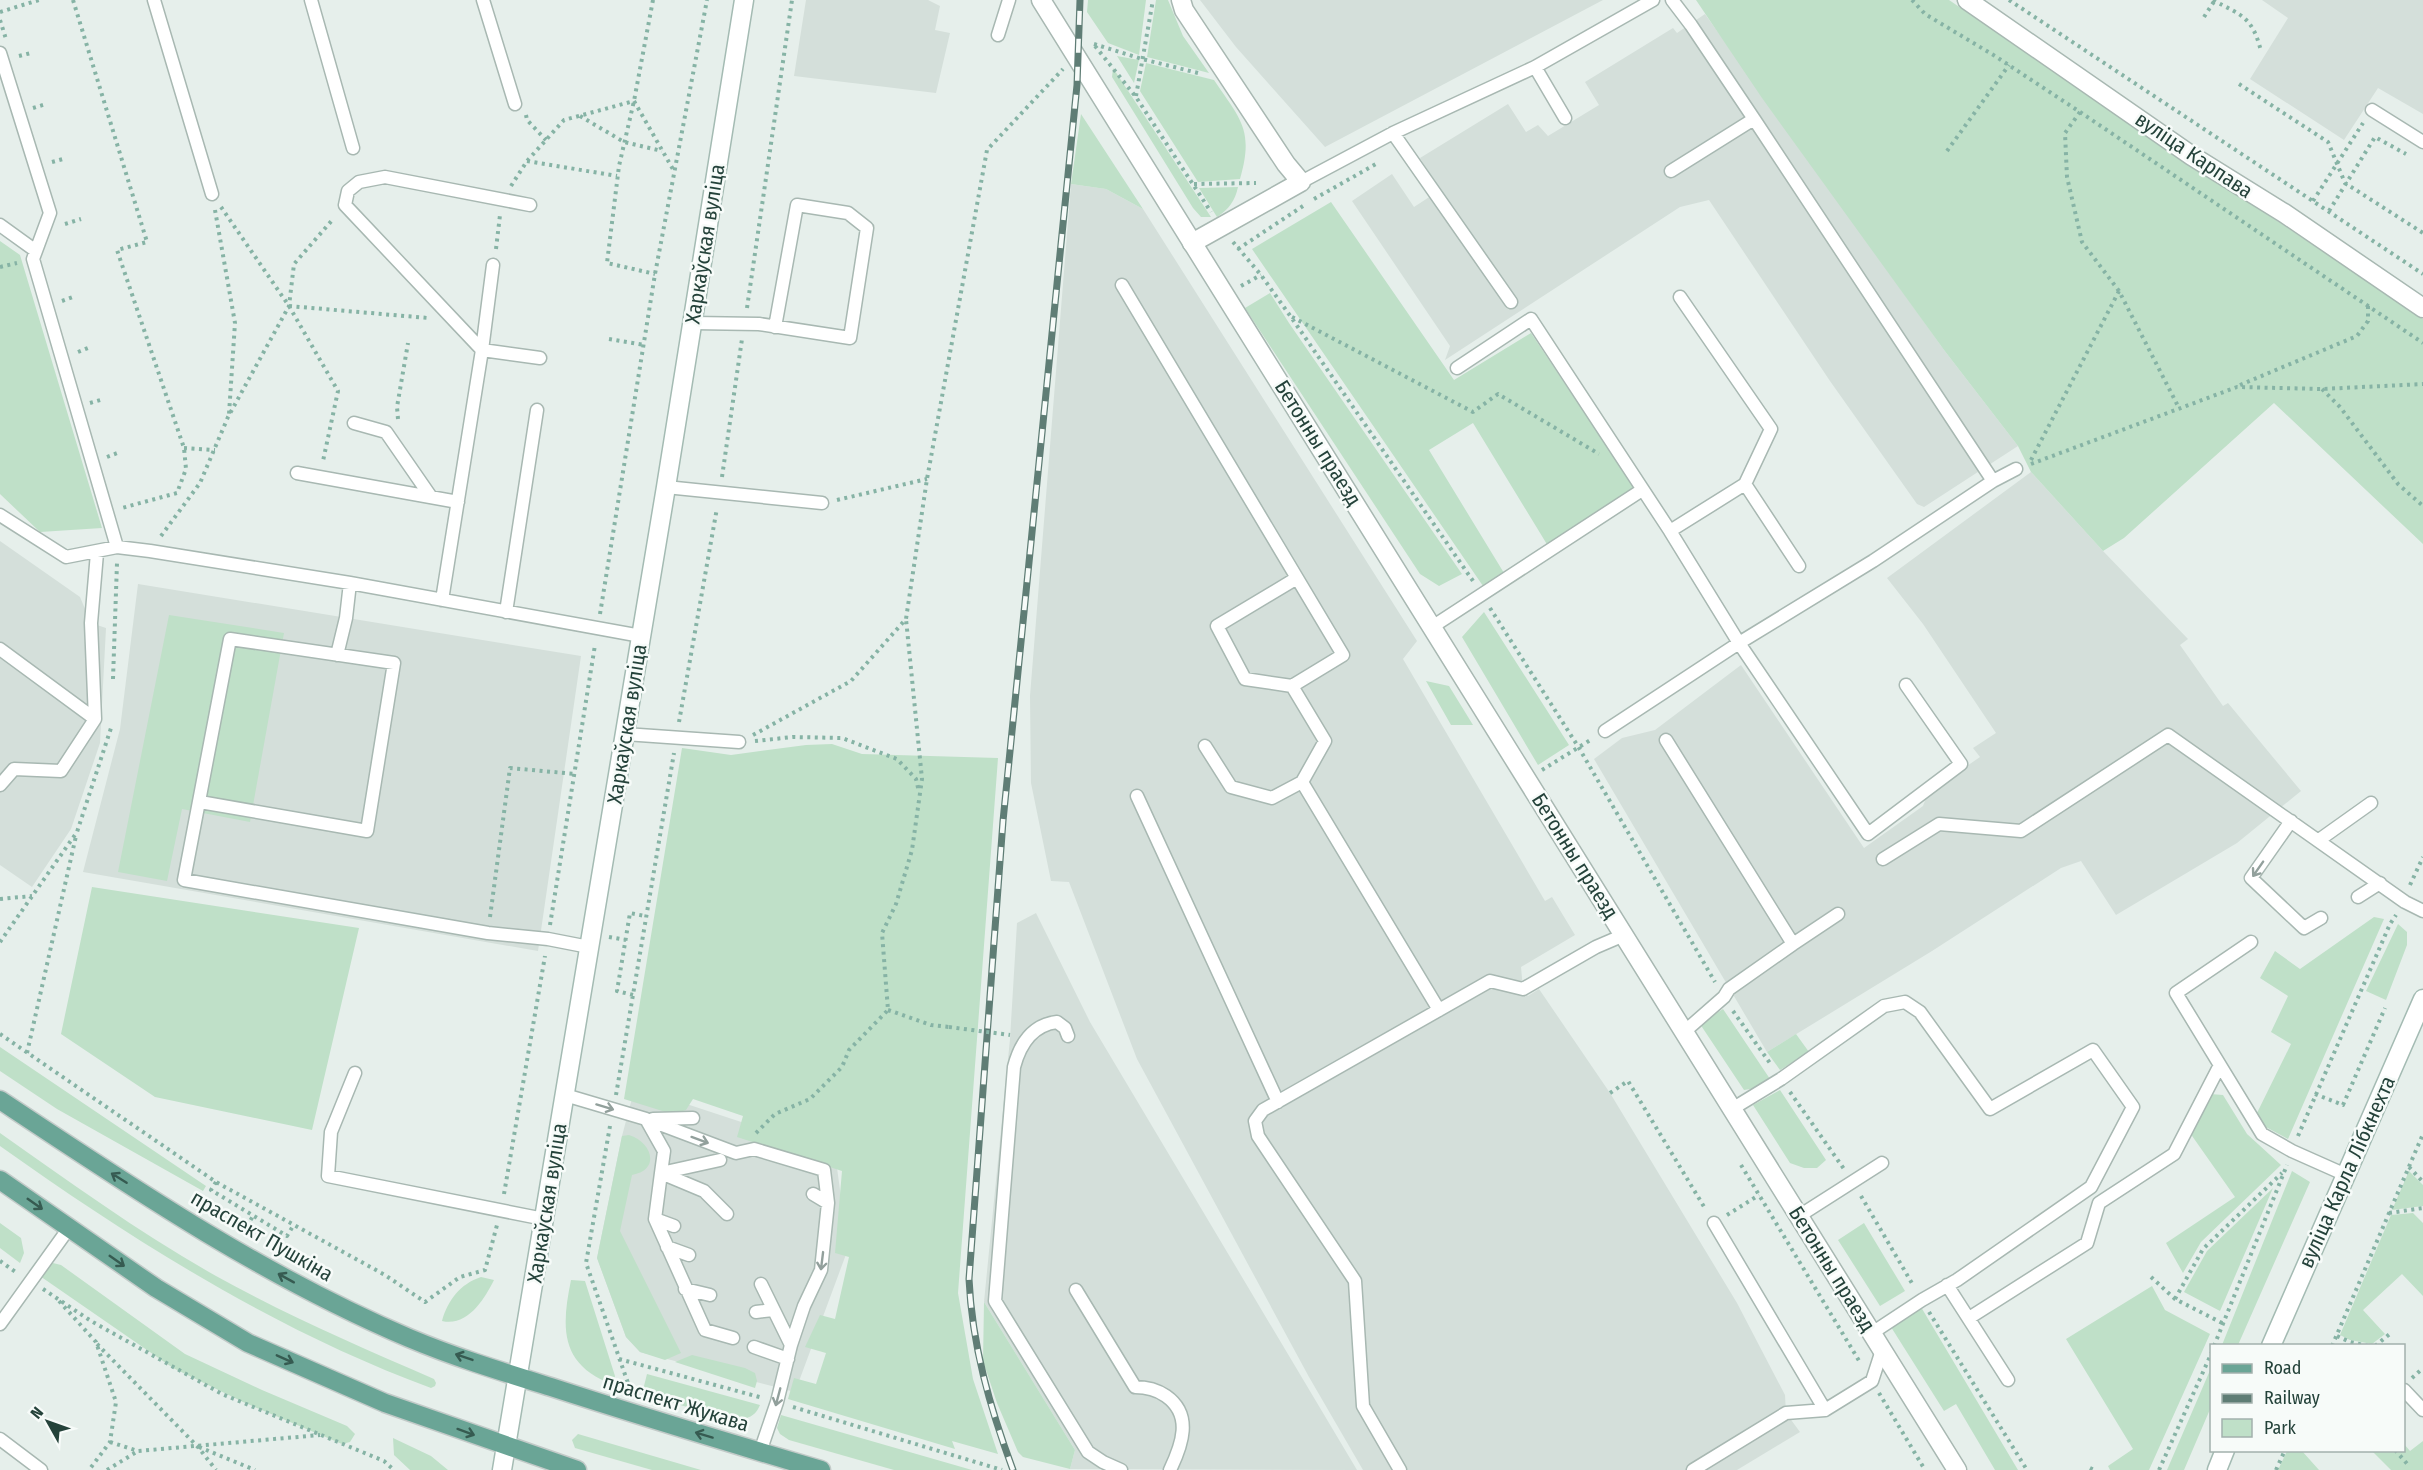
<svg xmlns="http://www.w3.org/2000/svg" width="2423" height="1470" font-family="'Fira Sans Condensed',sans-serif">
  <rect width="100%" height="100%" fill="#e6efeb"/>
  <path fill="#d4dfda" d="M 806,0 L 928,0 L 940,6 L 935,30 L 950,33 L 936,93 L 794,76 Z
    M 1200,0 L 1603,0 L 1325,147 L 1236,47 Z
    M 2262,0 L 2423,0 L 2423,114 L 2378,88 L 2344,140 L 2250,79 L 2288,18 Z
    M 1705,14 L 1944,350 L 2018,446 L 1924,507 L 1917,504 L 1830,381 L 1709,200 L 1680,207 L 1445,360 L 1450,346 L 1352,201 L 1392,174 L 1414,207 L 1440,190 L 1420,158 L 1508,104 L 1526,132 L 1538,125 L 1548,136 L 1599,105 L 1585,82 L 1673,28 L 1677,33 Z
    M 1071,184 L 1106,189 L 1143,209 L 1417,641 L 1403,659 L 1545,901 L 1552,897 L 1575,935 L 1521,967 L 1523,989 L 1528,996 L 1539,989 L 1610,1093 L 1737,1303 L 1785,1395 L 1786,1413 L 1800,1432 L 1737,1470 L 1363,1470 L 1309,1377 L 1137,1059 L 1069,882 L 1051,881 L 1031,783 L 1030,696 Z
    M 2031,472 L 2103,551 L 2188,639 L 2180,645 L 2223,706 L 2228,703 L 2301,791 L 2237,843 L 2116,915 L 2081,861 L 2061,868 L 1932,951 L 1767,1052 L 1594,759 L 1622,738 L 1655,730 L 1741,665 L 1864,848 L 1923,806 L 1928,793 L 1980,757 L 1973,748 L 1996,733 L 1923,624 L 1887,578 Z
    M 0,541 L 80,597 L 91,623 L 106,628 L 100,743 L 71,829 L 32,887 L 0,865 Z
    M 138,584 L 581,656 L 538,951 L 83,872 L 120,729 Z
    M 1036,913 L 1090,1022 L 1357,1470 L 1070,1469 L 1075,1450 L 984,1302 L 1010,1039 L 1017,923 Z
    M 635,1087 L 835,1153 L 848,1249 L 795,1392 L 640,1352 L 626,1337 L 597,1258 L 622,1136 Z"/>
  <path fill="#bfe0c8" d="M 1088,0 L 1146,0 L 1139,55 L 1108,43 L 1087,12 Z
    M 1156,0 L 1168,0 L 1183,36 L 1209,73 L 1147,57 Z
    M 1696,0 L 1949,0 L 2423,319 L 2423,544 L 2274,403 L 2124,538 L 2103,551 L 2031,472 L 2018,446 L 1944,350 L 1762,98 Z
    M 1117,56 L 1139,60 L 1134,83 Z
    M 1146,63 L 1214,80 C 1241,120 1254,130 1240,179 L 1198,182 L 1140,91 Z
    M 1113,68 L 1117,74 L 1211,217 L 1201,217 L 1193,208 L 1112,77 Z
    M 1081,114 L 1143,209 L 1106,189 L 1071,184 Z
    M 1238,187 C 1235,201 1229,209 1217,217 L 1199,188 Z
    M 1331,202 L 1454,380 L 1531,333 L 1634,487 L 1548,546 L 1473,423 L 1429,450 L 1504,573 L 1483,586 L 1252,249 Z
    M 0,241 L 20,255 L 102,528 L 40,532 L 0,494 Z
    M 1270,293 L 1289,323 L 1462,574 L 1439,586 L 1420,574 L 1245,308 Z
    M 1484,612 L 1569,745 L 1538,765 L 1462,637 Z
    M 169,615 L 284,633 L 250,822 L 182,809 L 167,881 L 118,872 Z
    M 1426,681 L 1449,686 L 1473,725 L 1451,725 Z
    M 832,744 L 862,754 L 998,758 L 958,1293 L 973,1379 L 998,1454 L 952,1441 L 955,1449 L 788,1399 L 794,1378 L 816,1384 L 826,1353 L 805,1347 L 820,1315 L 835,1319 L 849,1257 L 835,1253 L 842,1171 L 737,1137 L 743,1116 L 693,1099 L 686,1110 L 672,1114 L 624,1099 L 682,748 L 731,755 L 806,745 Z
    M 92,887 L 359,928 L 312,1130 L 155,1097 L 61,1034 Z
    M 2374,917 L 2384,919 L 2288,1139 L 2264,1126 L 2255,1117 L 2291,1044 L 2271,1032 L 2288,996 L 2260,978 L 2275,951 L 2300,969 Z
    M 2398,924 L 2407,932 L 2407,945 L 2386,1000 L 2366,991 Z
    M 1723,1009 L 1770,1079 L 1756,1088 L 1744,1090 L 1700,1024 Z
    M 1796,1034 L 1809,1052 L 1780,1070 L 1767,1052 Z
    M 0,1047 L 206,1186 L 203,1191 L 57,1109 L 0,1071 Z
    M 1780,1090 L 1826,1160 L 1817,1168 L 1804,1168 L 1790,1163 L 1753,1105 Z
    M 2210,1094 L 2223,1095 L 2247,1134 L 2281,1165 L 2201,1242 L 2183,1273 L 2166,1243 L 2235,1197 L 2190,1133 Z
    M 0,1133 C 70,1182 141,1234 216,1276 C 286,1315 360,1347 434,1379 L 436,1383 L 435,1386 L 431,1388 C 275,1330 135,1242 0,1146 Z
    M 629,1135 C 652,1142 661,1170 632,1175 L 620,1231 L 681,1353 L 665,1360 L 640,1352 L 626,1337 L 597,1258 L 622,1136 Z
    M 2292,1171 L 2310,1182 L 2238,1345 L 2222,1345 Z
    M 2409,1171 L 2423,1185 L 2423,1206 L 2392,1210 Z
    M 2273,1188 L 2220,1311 L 2184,1292 L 2207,1251 Z
    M 2413,1213 L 2423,1223 L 2423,1296 L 2402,1274 L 2363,1310 L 2385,1334 L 2372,1344 L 2350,1340 L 2340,1335 L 2391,1215 Z
    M 0,1223 L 21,1238 L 24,1253 L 20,1263 L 0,1248 Z
    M 1864,1223 L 1905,1291 L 1880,1306 L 1838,1240 Z
    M 53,1263 L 61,1265 L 185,1354 L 262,1390 L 347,1426 L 355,1434 L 350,1442 L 342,1444 L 243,1402 L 173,1368 L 37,1274 L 47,1265 Z
    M 481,1277 L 494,1280 C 484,1300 467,1327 442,1321 C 448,1300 460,1284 481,1277 Z
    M 571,1280 L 585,1281 L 615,1376 L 614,1385 C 560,1365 561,1329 571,1280 Z
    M 2152,1286 L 2165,1310 L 2210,1334 L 2149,1470 L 2110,1470 L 2108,1466 L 2133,1449 L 2066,1339 Z
    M 984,1302 L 1075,1450 L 1070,1469 L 1023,1457 L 1018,1452 L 997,1403 L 983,1361 Z
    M 1921,1307 L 2018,1470 L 1995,1470 L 1956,1404 L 1944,1411 L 1891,1327 Z
    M 692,1355 L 745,1368 L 755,1373 L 757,1381 L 755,1388 L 675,1362 Z
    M 2211,1368 L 2211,1407 L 2184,1470 L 2167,1470 Z
    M 647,1374 L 760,1405 C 755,1417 748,1418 736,1421 L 642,1394 Z
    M 781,1415 L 972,1470 L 894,1470 L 789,1440 L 780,1434 L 777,1428 Z
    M 578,1434 L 701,1470 L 652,1470 L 575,1448 L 572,1440 Z
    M 393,1438 L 431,1456 L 448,1470 L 410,1470 L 394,1455 Z
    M 2423,1441 L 2423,1470 L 2391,1470 L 2372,1451 L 2404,1450 L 2404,1444 L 2410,1451 Z
    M 2287,1451 L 2302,1451 L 2319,1470 L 2278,1470 Z"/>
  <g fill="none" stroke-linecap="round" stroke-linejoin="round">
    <defs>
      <path id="service" d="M 154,0 L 212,194
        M 311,0 L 353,148
        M 483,0 L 515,104
        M 998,35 L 1009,0
        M 0,53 L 50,213 L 33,259 L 117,547
        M 1535,67 L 1565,118
        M 2372,110 L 2423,142
        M 1754,119 L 1993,481
        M 1393,133 L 1511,302
        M 1671,171 L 1754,119 L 1691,25 L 1672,0
        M 1301,182 L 1393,133 L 1535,67 L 1653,0
        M 530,205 L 385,177 L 359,182 L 348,191 L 345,205 L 482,350 L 540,358
        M 0,225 L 36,251
        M 1122,285 L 1343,655 L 1292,686 L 1325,741 L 1302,782
        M 693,323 L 759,324 L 850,338 L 867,228 L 848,213 L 797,205 L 775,327
        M 1457,368 L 1531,319 L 1670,531 L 1739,643 L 1868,834 L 1961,764 L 1906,685
        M 354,423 L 386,432 L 431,497
        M 297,473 L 458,502
        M 1745,484 L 1799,566
        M 666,487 L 822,503
        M 0,515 L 66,557 L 117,547 L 150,551 L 350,583 L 641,636
        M 1670,531 L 1745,484 L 1771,429 L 1680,297
        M 442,600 L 482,350 L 493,265
        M 506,612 L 537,410
        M 1432,627 L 1642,490
        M 0,649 L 95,719
        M 337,655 L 346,618 L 350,583
        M 1292,686 L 1245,679 L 1217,626 L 1297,578
        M 1605,731 L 1739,643 L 1873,561 L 1993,481 L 2016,469
        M 625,734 L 739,742
        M 1666,740 L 1793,944 L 1729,989 L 1724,997 L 1684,1032
        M 1205,746 L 1231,787 L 1272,798 L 1302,782 L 1439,1010
        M 0,785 L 14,769 L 61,771 L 95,719 L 91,623 L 97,553
        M 1137,796 L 1278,1102
        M 200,802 L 367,831 L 394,663 L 230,639 L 184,880 L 488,933 L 548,939 L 589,947
        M 2291,821 L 2251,878 L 2304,928 L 2321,918
        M 2319,840 L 2371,803
        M 1883,859 L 1939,824 L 2021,831 L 2168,735 L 2405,902 L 2423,911
        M 2358,897 L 2380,883
        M 2251,942 L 2176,993 L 2262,1134 L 2292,1151 L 2346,1175
        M 1793,944 L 1838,914
        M 1068,1036 L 1065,1028 L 1057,1022 C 1032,1025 1020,1044 1014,1067 L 995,1301 L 1088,1452 L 1103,1462 L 1121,1470
        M 355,1073 L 331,1132 L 328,1176 L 544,1219
        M 565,1095 L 646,1119 L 736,1153 L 754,1149 L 824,1170 L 828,1203 L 821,1270 L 804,1306 L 791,1345
        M 1732,1109 L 1781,1079 L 1884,1006 L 1905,1002 L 1920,1012 L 1990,1109 L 2093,1050 L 2133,1107 L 2091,1187 L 1957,1280 L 1922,1300 L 1872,1333
        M 646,1119 L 664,1151 L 661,1173 L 704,1191 L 727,1214
        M 653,1119 L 693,1118
        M 720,1160 L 661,1173 L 655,1219 L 705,1330 L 733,1338
        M 813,1194 L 828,1203
        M 1799,1216 L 1882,1163
        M 655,1219 L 674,1226
        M 1714,1223 L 1825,1410
        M 667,1247 L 689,1255
        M 1947,1285 L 2008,1380
        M 685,1289 L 710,1295
        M 1076,1290 L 1135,1387 C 1147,1387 1156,1389 1166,1396 C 1193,1415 1182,1445 1170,1470
        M 756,1312 L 773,1310
        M 1969,1318 L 2087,1243 L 2099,1203 L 2174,1154 L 2220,1065
        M 0,1324 L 69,1228
        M 754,1347 L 788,1359
        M 2404,1390 L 2423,1410
        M 0,1439 L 41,1470
        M 760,1452 L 777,1402 L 791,1345 L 761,1284
        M 1400,1470 L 1363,1406 L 1355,1281 L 1258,1136 L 1255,1121 L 1263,1110 L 1490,981 L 1523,989 L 1596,947 L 1624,935
        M 1693,1470 L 1786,1413 L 1825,1410 L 1872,1381 L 1882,1350"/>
      <path id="minor" d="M 1181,0 L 1184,10 L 1286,164 L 1301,182 L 1192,243
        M 1967,0 L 2192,156 L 2284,213 L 2423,308"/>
      <path id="tertiary" d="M 1041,0 L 1957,1470"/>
      <path id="secondary" d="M 2271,1346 L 2423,999
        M 502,1470 L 666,487 L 744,0
        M 2217,1470 L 2225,1450"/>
      <path id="primary" d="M 0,1100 C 131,1187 263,1276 409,1338 C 454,1357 503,1372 551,1387 C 640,1416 730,1443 821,1470
        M 0,1180 L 156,1288 L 248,1343 L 385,1403 L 577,1470"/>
    </defs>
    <use href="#service" stroke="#a8b8b2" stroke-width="15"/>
    <use href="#minor" stroke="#a8b8b2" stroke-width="21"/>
    <use href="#tertiary" stroke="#a8b8b2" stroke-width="21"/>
    <use href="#secondary" stroke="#a4bbb3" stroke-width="21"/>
    <use href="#primary" stroke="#c2cac8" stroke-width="21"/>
    <path stroke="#86b3a5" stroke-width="4" stroke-dasharray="3 4.5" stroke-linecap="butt" d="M 73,0 L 147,242 L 117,250 L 184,448 L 186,469 L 177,493 L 122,508
      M 653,0 L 634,101 L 619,166 L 607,263 L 655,274
      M 1912,0 L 1925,14 L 1995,56 L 2080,112 L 2423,343
      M 2009,0 L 2423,274
      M 2213,0 C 2242,16 2252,16 2261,51
      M 0,12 L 39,0
      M 2204,17 L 2215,0
      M 0,20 L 6,39
      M 1094,44 L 1142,59 L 1202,74
      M 1095,46 L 1136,97 L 1211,212
      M 19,56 L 31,53
      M 2239,84 L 2328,142 L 2345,183 L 2423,233
      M 1136,96 L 1153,0
      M 33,108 L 46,104
      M 2080,112 L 2065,133 L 2067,177 L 2082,242 L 2119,291 L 2179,408
      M 526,115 L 527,120 L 546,140
      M 580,116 L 624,142 L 662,151
      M 1947,151 L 2009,65
      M 527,161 L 617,176
      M 52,162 L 63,159
      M 1194,184 L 1256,183
      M 511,186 L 527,161 L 564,120 L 634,101 L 674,171
      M 1314,199 L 1376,164
      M 2313,201 L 2363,123
      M 221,207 L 289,306 L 338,391 L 323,461
      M 215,210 L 235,323 L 229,414
      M 2329,211 L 2375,137 L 2406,154
      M 65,224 L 81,219
      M 1233,242 L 1261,275 L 1291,317 L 1473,581
      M 496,249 L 500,215
      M 1238,249 L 1303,206
      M 0,267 L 17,263
      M 1241,286 L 1261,275
      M 62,301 L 73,297
      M 289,306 L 428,318
      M 747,308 L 792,0
      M 1292,317 L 1473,412 L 1498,394 L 1599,454
      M 609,339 L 645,345
      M 78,352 L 88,348
      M 2240,385 L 2357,336 L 2368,321 L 2368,306
      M 2322,389 L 2340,407 L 2398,484 L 2423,506
      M 90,403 L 104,399
      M 398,419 L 397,407 L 408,343
      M 184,448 L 215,450
      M 107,457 L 120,452
      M 2031,460 L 2119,291
      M 2031,464 L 2237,387 L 2322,389 L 2423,384
      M 722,477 L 742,339
      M 837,500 L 927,479
      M 161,536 L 200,483 L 228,417 L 289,306 L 294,264 L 334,218
      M 1490,608 L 1579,748 L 1715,982
      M 600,614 L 655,274 L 707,0
      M 113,679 L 117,563
      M 679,722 L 717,508
      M 753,735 L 851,681 L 906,619 L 927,479 L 987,150 L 1063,69
      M 755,741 L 793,737 L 842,738 L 897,759 L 916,779 L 919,792
      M 1542,770 L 1592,739
      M 2410,885 L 2423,857
      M 0,899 L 32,896
      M 490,917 L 510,768 L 575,774
      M 550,925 L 595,645
      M 609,937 L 626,940
      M 0,942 L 77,832 L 111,728
      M 633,995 L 617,991 L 630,913 L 645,916
      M 888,1010 L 931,1025 L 949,1027
      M 1733,1011 L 1772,1066
      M 0,1034 L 216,1182 L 385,1275 L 425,1302 L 460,1277 L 485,1270 L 497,1225
      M 27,1053 L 76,836
      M 1790,1092 L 1844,1169
      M 1610,1093 L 1628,1081 L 1706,1210
      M 2315,1094 L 2343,1105 L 2385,1008
      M 616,1095 L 674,753
      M 610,1126 L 586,1263 L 629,1386
      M 756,1133 L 775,1114 L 810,1099 L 842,1067 L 849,1050 L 888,1010 L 882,933 L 896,904 L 912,850 L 922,779 L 906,619
      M 2298,1136 L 2390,924 L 2396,915
      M 1741,1165 L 1861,1364
      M 2409,1167 L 2423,1182
      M 216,1182 L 211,1190 L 287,1236 L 293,1226
      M 504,1194 L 545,956
      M 1861,1196 L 1913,1285
      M 2389,1213 L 2423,1208
      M 1727,1215 L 1759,1195
      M 243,1233 L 253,1216
      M 0,1261 L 17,1273
      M 2151,1277 L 2175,1299 L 2224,1324
      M 43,1289 L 91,1321 L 222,1394 L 384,1461 L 394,1470
      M 2175,1299 L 2203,1249 L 2282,1173
      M 59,1301 L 96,1342 L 116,1402 L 110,1442 L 89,1470
      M 1929,1312 L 2027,1470
      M 2337,1336 L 2350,1342 L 2368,1346
      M 97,1344 L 198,1447 L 216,1470
      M 2214,1346 L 2287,1165
      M 2332,1346 L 2423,1134
      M 2375,1346 L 2391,1333
      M 619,1359 L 763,1398
      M 2412,1378 L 2423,1368
      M 1879,1393 L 1925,1470
      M 793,1407 L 1002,1470
      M 110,1442 L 138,1451 L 320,1435
      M 199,1447 L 255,1470
      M 2395,1450 L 2409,1466
      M 2090,1468 L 2094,1470
      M 107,1470 L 138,1451
      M 2159,1470 L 2212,1352
      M 2276,1470 L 2285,1450"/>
    <use href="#service" stroke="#fff" stroke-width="12"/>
    <use href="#minor" stroke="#fff" stroke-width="18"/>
    <use href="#tertiary" stroke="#fff" stroke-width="18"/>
    <use href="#secondary" stroke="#fff" stroke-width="18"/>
    <use href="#primary" stroke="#6aa596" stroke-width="18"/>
    <defs>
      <path id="rail" d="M 1013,1470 C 990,1408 972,1345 969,1279 L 1003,821 L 1077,85 L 1080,0"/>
    </defs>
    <use href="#rail" stroke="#5f7d75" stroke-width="7"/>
    <use href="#rail" stroke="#f7fbf9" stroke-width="4.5" stroke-dasharray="14" stroke-linecap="butt"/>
    <path stroke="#86b3a5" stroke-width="4" stroke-dasharray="3 4.5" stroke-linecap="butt" d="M 949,1027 L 1010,1035"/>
  </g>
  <defs><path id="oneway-shaft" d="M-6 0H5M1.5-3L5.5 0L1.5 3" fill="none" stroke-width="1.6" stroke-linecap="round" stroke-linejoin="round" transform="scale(1.5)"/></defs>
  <g stroke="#92a09c">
    <use href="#oneway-shaft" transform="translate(2258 869) rotate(125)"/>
    <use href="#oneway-shaft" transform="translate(605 1107) rotate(17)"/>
    <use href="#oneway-shaft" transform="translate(700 1140) rotate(20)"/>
    <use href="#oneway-shaft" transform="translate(822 1261) rotate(97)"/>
    <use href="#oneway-shaft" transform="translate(778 1397) rotate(105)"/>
  </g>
  <g stroke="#365b51">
    <use href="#oneway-shaft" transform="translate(119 1178) rotate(-148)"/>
    <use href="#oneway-shaft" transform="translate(35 1204) rotate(35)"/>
    <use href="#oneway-shaft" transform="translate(117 1261) rotate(35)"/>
    <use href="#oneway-shaft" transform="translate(286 1278) rotate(-151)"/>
    <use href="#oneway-shaft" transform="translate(464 1357) rotate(-161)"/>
    <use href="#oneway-shaft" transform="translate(285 1359) rotate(24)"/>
    <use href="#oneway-shaft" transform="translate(466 1432) rotate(20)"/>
    <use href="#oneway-shaft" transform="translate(704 1435) rotate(-163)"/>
  </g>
  <g text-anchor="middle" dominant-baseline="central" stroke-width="5" stroke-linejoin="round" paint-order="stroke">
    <g font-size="21" fill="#24423a" stroke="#f7fbf9">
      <text transform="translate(2194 155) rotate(34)">вуліца Карпава</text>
      <text transform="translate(705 244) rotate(-81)">Харкаўская вуліца</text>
      <text transform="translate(1318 443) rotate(58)">Бетонны праезд</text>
      <text transform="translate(627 724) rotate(-81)">Харкаўская вуліца</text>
      <text transform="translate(1575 856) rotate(58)">Бетонны праезд</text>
      <text transform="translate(2347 1172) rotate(-66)">вуліца Карла Лібкнехта</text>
      <text transform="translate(547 1203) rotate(-81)">Харкаўская вуліца</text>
      <text transform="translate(262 1236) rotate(30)">праспект Пушкіна</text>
      <text transform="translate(1832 1269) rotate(58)">Бетонны праезд</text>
      <text transform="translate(676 1403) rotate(17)">праспект Жукава</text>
    </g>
  </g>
  <rect x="2210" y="1344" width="195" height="108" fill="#f7fbf9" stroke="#a3b1ad" stroke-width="1.5"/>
  <rect x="2222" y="1364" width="30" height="9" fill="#6aa596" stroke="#a3b1ad" stroke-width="1.5"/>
  <text x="2264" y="1374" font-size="18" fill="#24423a">Road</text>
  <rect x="2222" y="1394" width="30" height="9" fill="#5f7d75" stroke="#a3b1ad" stroke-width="1.5"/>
  <text x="2264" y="1404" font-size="18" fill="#24423a">Railway</text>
  <rect x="2222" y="1419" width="30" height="18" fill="#bfe0c8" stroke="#a3b1ad" stroke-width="1.5"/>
  <text x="2264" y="1434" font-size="18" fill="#24423a">Park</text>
  <g transform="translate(48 1422) rotate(310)" stroke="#f7fbf9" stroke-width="4.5" paint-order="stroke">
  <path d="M0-4.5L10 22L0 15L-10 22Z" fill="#24423a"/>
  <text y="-9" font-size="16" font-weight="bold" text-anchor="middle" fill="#24423a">N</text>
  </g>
</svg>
